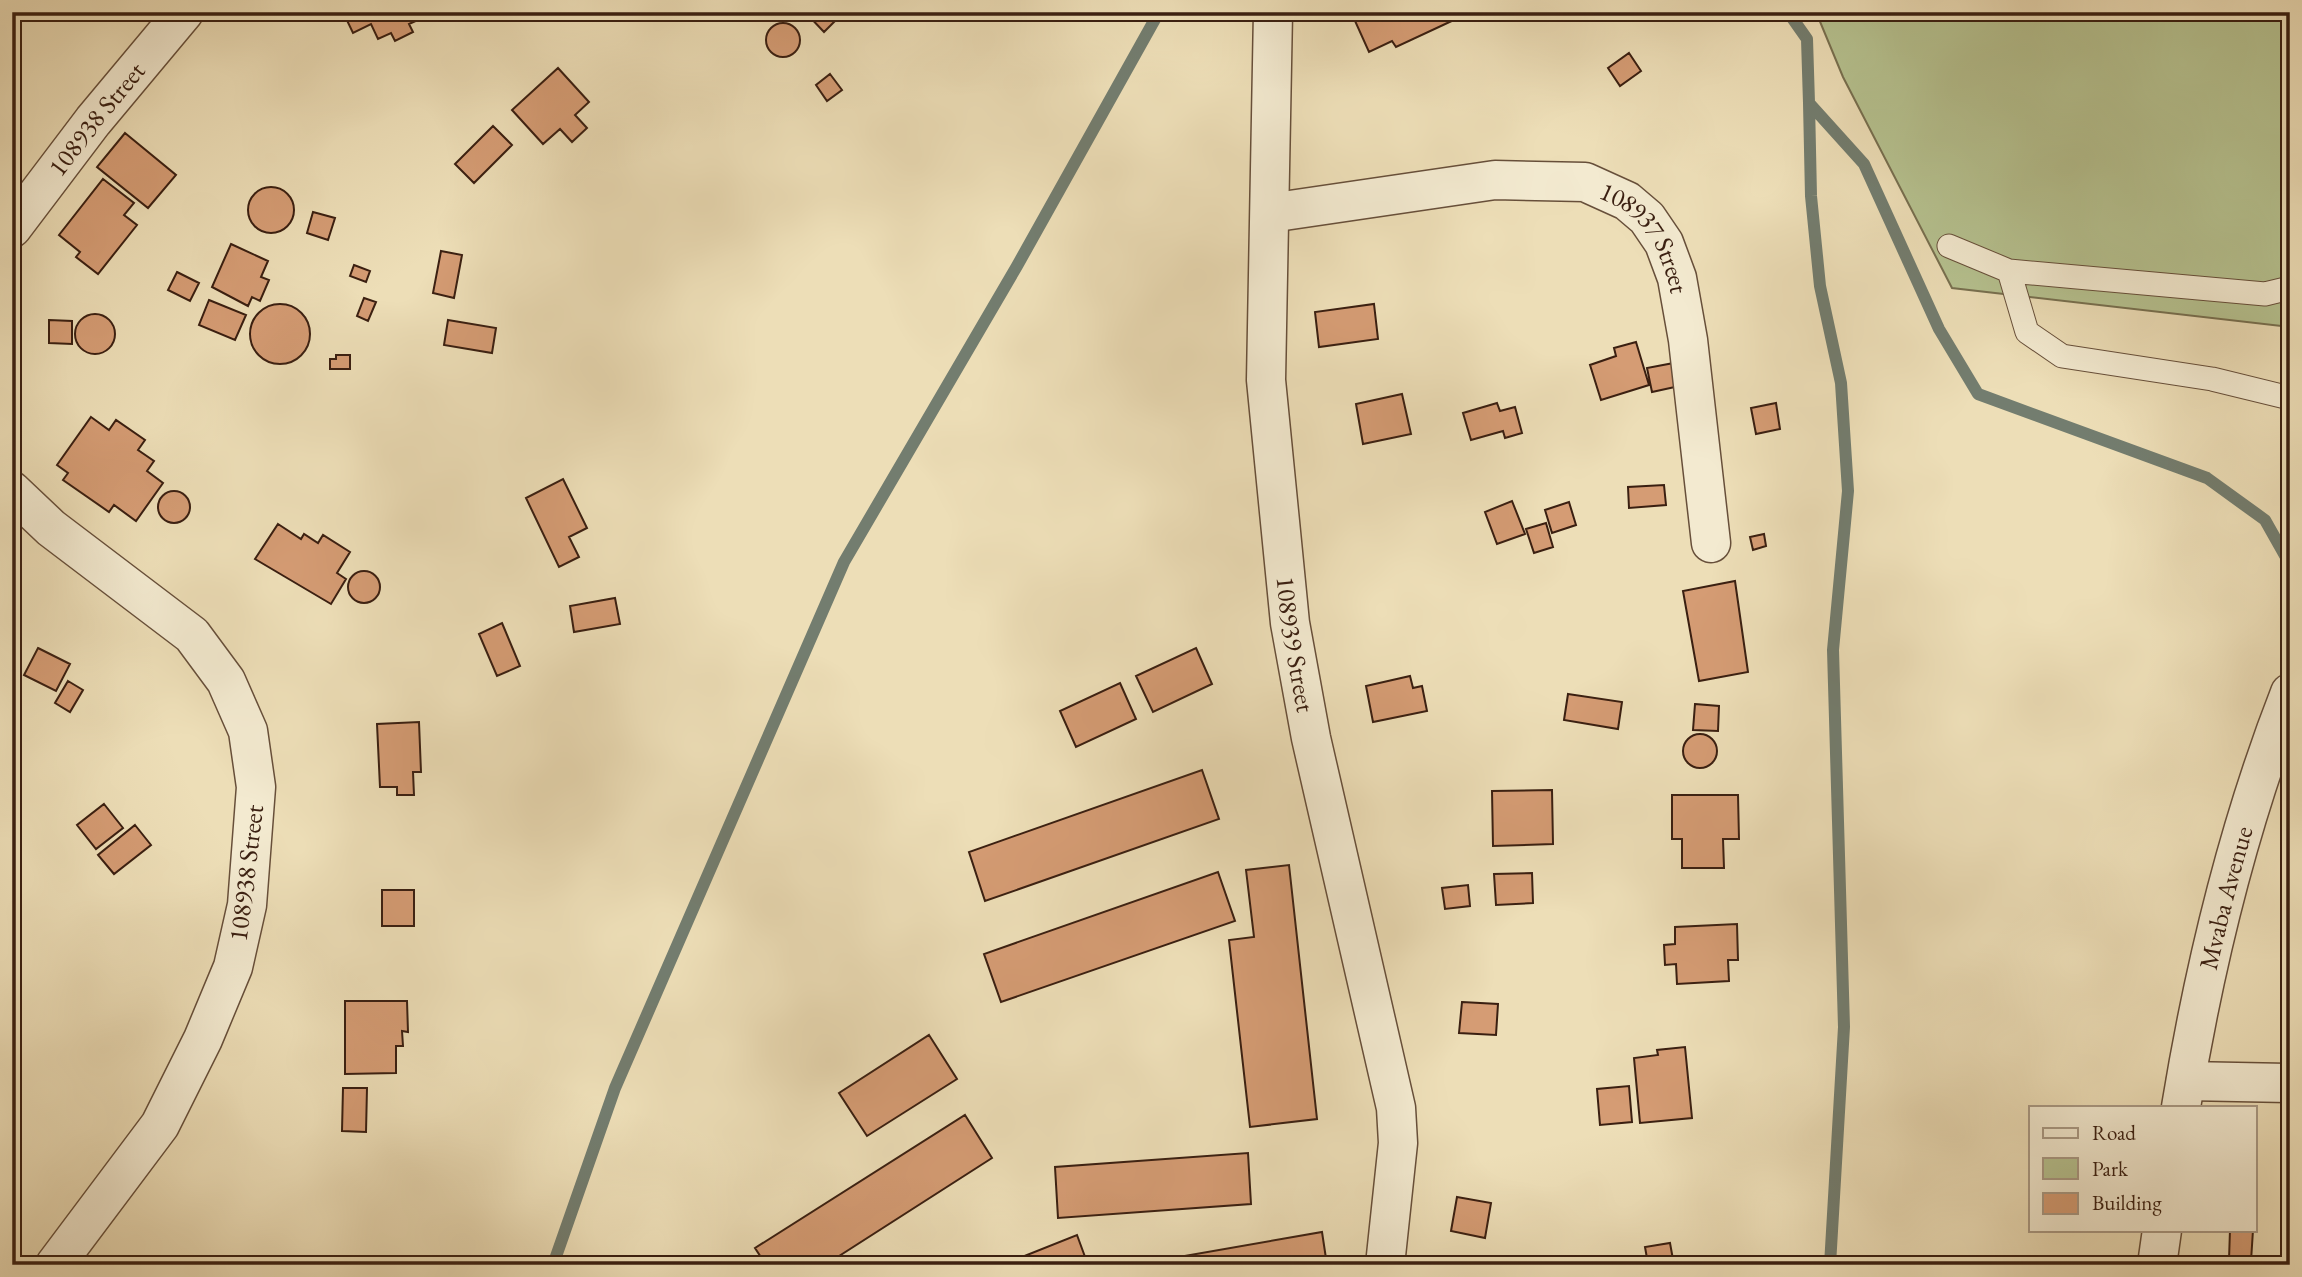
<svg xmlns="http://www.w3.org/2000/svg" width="2302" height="1277" font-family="'EB Garamond',serif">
  <rect width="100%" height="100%" fill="#eddeb7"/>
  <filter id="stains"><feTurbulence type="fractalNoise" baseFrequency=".00286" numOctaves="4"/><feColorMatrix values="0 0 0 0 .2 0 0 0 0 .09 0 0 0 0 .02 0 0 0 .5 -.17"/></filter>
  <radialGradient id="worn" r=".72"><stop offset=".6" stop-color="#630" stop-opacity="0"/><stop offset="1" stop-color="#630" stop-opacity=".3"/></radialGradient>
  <path fill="#b6c290" stroke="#787050" stroke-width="2" d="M 1816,12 L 2290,12 L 2290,327 L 1952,288 L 1843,77 Z"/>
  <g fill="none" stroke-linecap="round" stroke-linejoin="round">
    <path stroke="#737d6f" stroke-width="12" d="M 1788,12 L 1807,39 L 1809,103 L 1864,164 L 1939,329 L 1978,394 L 2207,478 L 2265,520 L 2287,559
      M 1809,103 L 1811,196 L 1820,286 L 1841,383 L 1848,491 L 1833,650 L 1844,1027 L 1830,1265
      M 553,1265 L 615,1088 L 844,562 L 1017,266 L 1159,12"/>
  </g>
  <path fill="#d59c74" stroke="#3a1f11" stroke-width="2" d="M 343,12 L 430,12 L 431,14 L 409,24 L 413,32 L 395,41 L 391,33 L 378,39 L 371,24 L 353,33 Z
    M 805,12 L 844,12 L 824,32 Z
    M 941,12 L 980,12 L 942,18 Z
    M 1351,12 L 1471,12 L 1396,47 L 1392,41 L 1369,52 Z
    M766 40a17 17 0 1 1 34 0a17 17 0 1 1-34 0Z
    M 1629,53 L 1641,71 L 1620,86 L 1608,68 Z
    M 558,68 L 589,102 L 575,115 L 587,128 L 572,142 L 560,129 L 543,144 L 512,110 Z
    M 830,74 L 842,90 L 827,101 L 816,85 Z
    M 493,126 L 512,145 L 474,183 L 455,164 Z
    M 125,133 L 176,175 L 148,208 L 97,167 Z
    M 103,179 L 134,203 L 124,215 L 137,225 L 98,274 L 76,257 L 80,252 L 59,235 Z
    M248 210a23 23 0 1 1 46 0a23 23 0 1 1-46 0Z
    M 313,212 L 335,218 L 328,240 L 307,233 Z
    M 231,244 L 268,261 L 261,277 L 269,280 L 260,301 L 252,297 L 248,306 L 212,287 Z
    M 441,251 L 462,255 L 454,298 L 433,293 Z
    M 354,265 L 370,271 L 366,282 L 350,276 Z
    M 177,272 L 199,283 L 190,301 L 168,290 Z
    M 364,298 L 376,302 L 368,321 L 357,316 Z
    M 209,300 L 246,315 L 235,340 L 199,325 Z
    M250 334a30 30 0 1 1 60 0a30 30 0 1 1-60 0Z
    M 1374,304 L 1378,339 L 1319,347 L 1315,312 Z
    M75 334a20 20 0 1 1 40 0a20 20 0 1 1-40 0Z
    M 49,320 L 72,321 L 72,344 L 49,343 Z
    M 448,320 L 496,328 L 492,353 L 444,345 Z
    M 1636,342 L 1649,385 L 1601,400 L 1590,365 L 1616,356 L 1614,348 Z
    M 336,355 L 350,355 L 350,369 L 330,369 L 330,359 L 336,359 Z
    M 1679,362 L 1684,385 L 1652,392 L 1647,368 Z
    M 1402,394 L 1411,434 L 1363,444 L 1356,404 Z
    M 1497,403 L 1500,411 L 1515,407 L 1522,433 L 1505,438 L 1503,431 L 1471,440 L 1463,413 Z
    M 1776,403 L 1780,429 L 1756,434 L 1751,408 Z
    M 91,417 L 109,430 L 116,420 L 145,440 L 138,450 L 154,461 L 147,471 L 163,483 L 136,521 L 114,505 L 109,512 L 63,480 L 68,473 L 57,465 Z
    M 563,479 L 587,528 L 569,537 L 579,557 L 559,567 L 526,498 Z
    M 1664,485 L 1666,505 L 1629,508 L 1628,487 Z
    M158 507a16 16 0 1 1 32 0a16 16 0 1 1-32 0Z
    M 1512,501 L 1525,534 L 1497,544 L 1485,512 Z
    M 1569,502 L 1576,525 L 1552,533 L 1545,510 Z
    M 1546,523 L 1553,547 L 1534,553 L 1526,529 Z
    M 278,524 L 301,539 L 304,534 L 318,543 L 323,535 L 350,552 L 337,573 L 346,579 L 331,604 L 255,559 Z
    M 1764,534 L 1766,546 L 1753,550 L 1750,537 Z
    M348 587a16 16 0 1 1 32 0a16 16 0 1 1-32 0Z
    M 1735,581 L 1748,672 L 1699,681 L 1683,591 Z
    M 615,598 L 620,624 L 574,632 L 570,606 Z
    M 502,623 L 520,666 L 497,676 L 479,634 Z
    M 38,648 L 70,664 L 56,691 L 24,675 Z
    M 1196,648 L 1212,684 L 1153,712 L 1136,676 Z
    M 1410,676 L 1413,688 L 1422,686 L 1427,711 L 1373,722 L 1366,686 Z
    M 68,681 L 83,690 L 70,712 L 55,703 Z
    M 1120,683 L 1136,719 L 1076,747 L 1060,711 Z
    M 1568,694 L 1622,702 L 1618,729 L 1564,720 Z
    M 1695,704 L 1719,706 L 1718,731 L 1693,730 Z
    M 419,722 L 421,772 L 413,772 L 414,795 L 397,795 L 397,787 L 380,787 L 377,724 Z
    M1683 751a17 17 0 1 1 34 0a17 17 0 1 1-34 0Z
    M 1202,770 L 1219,819 L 985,901 L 969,852 Z
    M 1552,790 L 1553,844 L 1493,846 L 1492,791 Z
    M 1672,795 L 1738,795 L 1739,839 L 1723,839 L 1724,868 L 1682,868 L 1682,839 L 1672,839 Z
    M 104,804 L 123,828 L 96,849 L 77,825 Z
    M 135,825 L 151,845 L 114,874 L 98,855 Z
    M 1289,865 L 1317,1119 L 1250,1127 L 1229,940 L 1254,937 L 1246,870 Z
    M 1218,872 L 1235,921 L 1001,1002 L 984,954 Z
    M 1532,873 L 1533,903 L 1496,905 L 1494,874 Z
    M 1468,885 L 1470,906 L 1445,909 L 1442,888 Z
    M 382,890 L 414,890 L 414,926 L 382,926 Z
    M 1737,924 L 1738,960 L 1728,960 L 1729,981 L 1677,984 L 1676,964 L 1665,965 L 1664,945 L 1675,944 L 1675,927 Z
    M 345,1001 L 407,1001 L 408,1032 L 402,1031 L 403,1046 L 396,1046 L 396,1073 L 345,1074 Z
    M 1462,1002 L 1498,1004 L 1496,1035 L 1459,1033 Z
    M 929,1035 L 957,1079 L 867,1136 L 839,1093 Z
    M 1685,1047 L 1692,1118 L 1640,1123 L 1634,1058 L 1658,1055 L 1657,1050 Z
    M 1629,1086 L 1632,1122 L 1600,1125 L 1597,1089 Z
    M 343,1088 L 367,1088 L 366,1132 L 342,1131 Z
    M 965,1115 L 992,1158 L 825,1265 L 766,1265 L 755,1248 Z
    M 1248,1153 L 1251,1204 L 1058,1218 L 1055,1167 Z
    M 1457,1197 L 1491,1203 L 1485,1238 L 1451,1231 Z
    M 2230,1230 L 2253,1230 L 2251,1261 L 2229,1260 Z
    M 1322,1232 L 1327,1265 L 1133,1265 Z
    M 1077,1235 L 1088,1265 L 1002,1265 Z
    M 1670,1243 L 1674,1265 L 1648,1264 L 1645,1247 Z
    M 1716,1259 L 1723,1265 L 1699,1265 L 1702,1261 Z"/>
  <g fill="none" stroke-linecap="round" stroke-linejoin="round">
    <defs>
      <path id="service" d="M 1949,246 L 2009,271
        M 2290,288 L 2265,294 L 2009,271 L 2027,332 L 2062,356 L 2212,379 L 2290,398"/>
      <g id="minor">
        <path id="s1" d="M 1273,12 L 1266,380 L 1290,623 L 1311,738 L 1396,1108 L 1398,1143 L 1385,1265"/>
        <path id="s2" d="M 1270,213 L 1495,180 L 1585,182 L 1627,201 L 1647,218 L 1664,243 L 1677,278 L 1688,340 L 1711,543"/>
        <path id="s3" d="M 12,228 L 93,121 L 184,12"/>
        <path d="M 12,491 L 51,528 L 192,635 L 226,681 L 248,731 L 256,787 L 247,905 L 233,967 L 203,1039 L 160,1125 L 55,1265"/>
        <path d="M 2186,1081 L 2290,1083"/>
      </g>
      <g id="tertiary">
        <path id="s4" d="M 2181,1107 C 2204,967 2238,826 2290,693"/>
        <path d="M 2157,1265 L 2162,1230"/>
      </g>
    </defs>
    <use href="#service" stroke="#674f3a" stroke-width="25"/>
    <use href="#minor" stroke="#674f3a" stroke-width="41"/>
    <use href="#tertiary" stroke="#674f3a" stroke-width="41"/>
    <use href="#service" stroke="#f3ead0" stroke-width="23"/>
    <use href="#minor" stroke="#f3ead0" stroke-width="38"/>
    <use href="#tertiary" stroke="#f3ead0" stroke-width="38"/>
  </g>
  <g text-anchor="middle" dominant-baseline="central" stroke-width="5" stroke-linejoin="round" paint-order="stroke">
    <g font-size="26" fill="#3a1f11" stroke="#f3ead0">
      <text stroke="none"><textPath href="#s3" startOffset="138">108938 Street</textPath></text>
      <text stroke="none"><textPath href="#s2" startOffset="404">108937 Street</textPath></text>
      <text stroke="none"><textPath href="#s1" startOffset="634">108939 Street</textPath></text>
      <text transform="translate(246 873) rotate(-83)">108938 Street</text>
      <text stroke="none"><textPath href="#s4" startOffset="214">Mvaba Avenue</textPath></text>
    </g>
  </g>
  <rect width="2302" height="1277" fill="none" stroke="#eddeb7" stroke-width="42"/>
  <rect x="14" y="14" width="2274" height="1249" fill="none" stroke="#3a1f11" stroke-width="3.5"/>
  <rect x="21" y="21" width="2260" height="1235" fill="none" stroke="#3a1f11" stroke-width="2"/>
  <rect x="2029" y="1106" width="228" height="126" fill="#f3ead0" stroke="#a99984" stroke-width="2"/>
  <rect x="2043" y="1128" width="35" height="10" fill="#f3ead0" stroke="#a99984" stroke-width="2"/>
  <text x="2092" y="1140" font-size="21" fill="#3a1f11">Road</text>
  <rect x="2043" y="1158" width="35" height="21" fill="#b6c290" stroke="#a99984" stroke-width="2"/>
  <text x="2092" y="1176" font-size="21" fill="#3a1f11">Park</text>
  <rect x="2043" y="1193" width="35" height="21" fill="#d59c74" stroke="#a99984" stroke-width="2"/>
  <text x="2092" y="1210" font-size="21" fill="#3a1f11">Building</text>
  <rect width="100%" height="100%" filter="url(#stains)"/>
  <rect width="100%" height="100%" fill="url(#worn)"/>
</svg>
